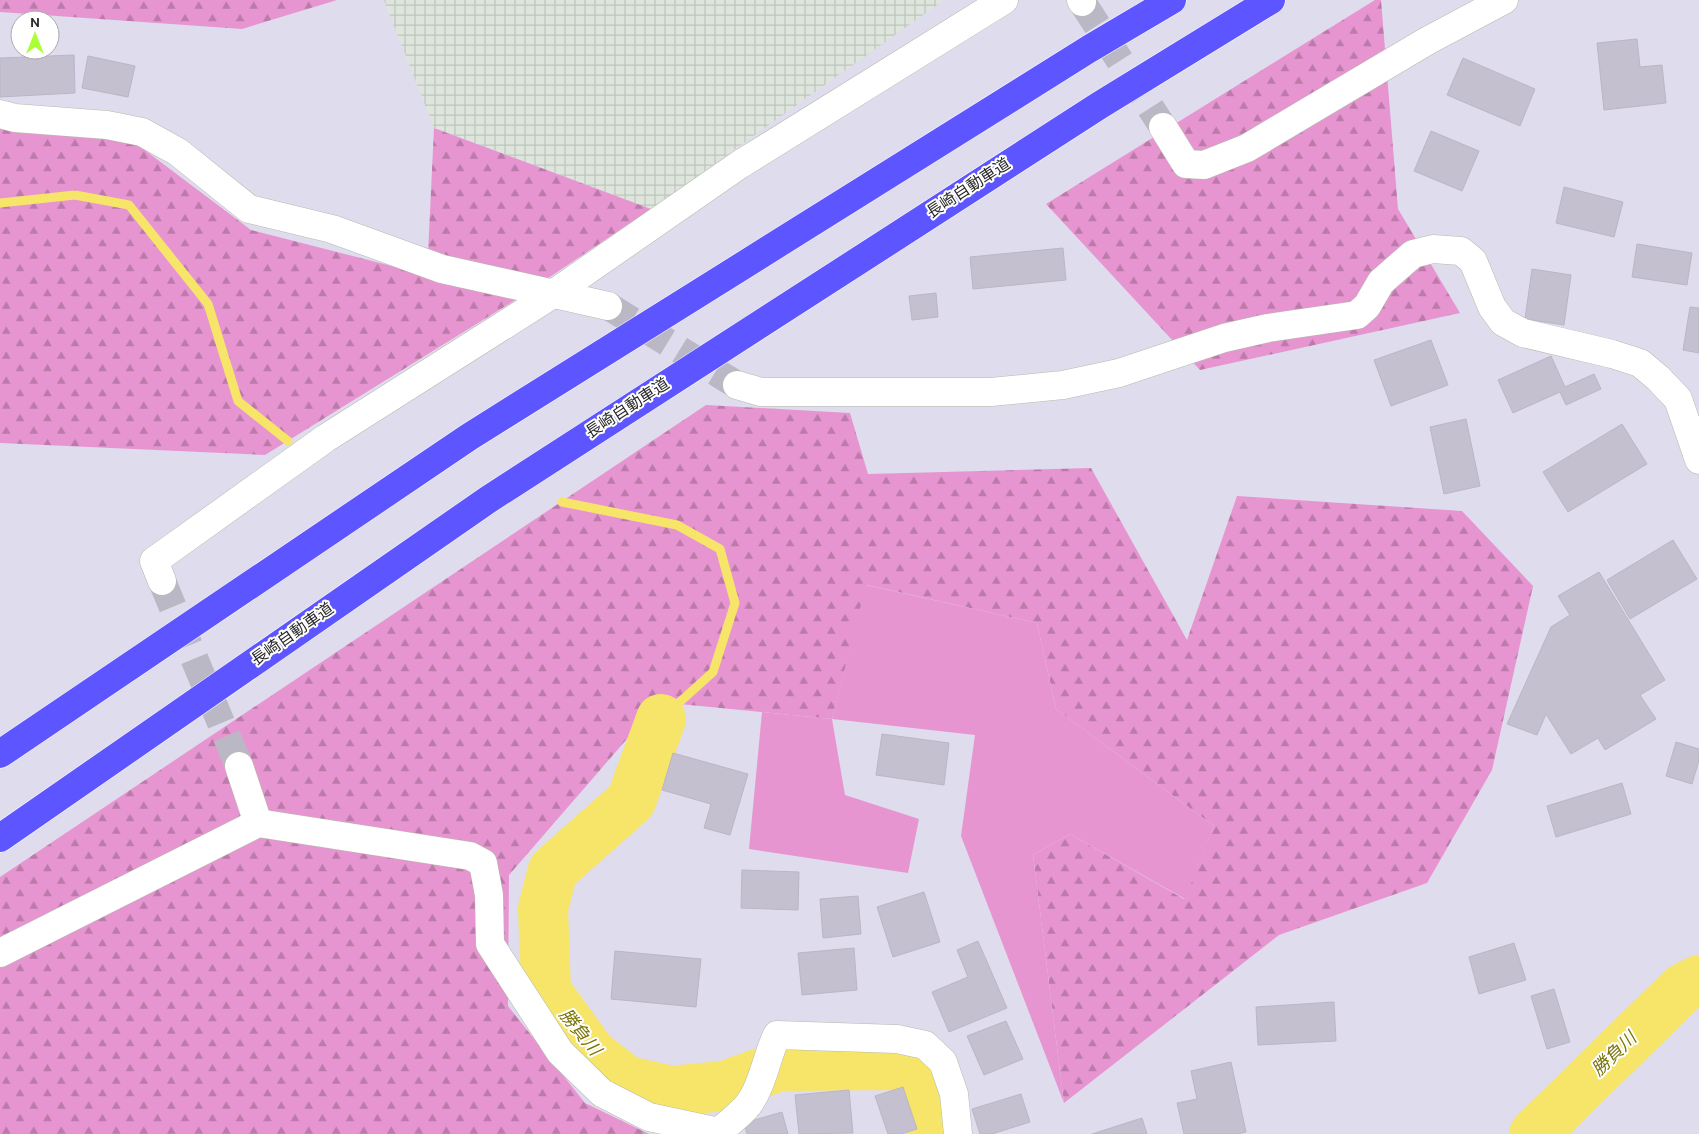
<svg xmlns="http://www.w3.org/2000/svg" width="1699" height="1134" font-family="Overpass,'Noto Sans JP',sans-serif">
  <defs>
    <pattern id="industrial-grid" width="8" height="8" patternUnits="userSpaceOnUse" patternTransform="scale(1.25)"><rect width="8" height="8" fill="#dee5dd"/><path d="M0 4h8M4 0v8" fill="none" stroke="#bfc5be"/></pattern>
    <pattern id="forest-firs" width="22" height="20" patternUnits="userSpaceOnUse" patternTransform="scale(1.25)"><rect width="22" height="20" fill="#e795d1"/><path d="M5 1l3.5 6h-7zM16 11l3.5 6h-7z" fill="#bb7aaa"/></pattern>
  </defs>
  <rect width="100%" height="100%" fill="#dfdced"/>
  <path fill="url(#industrial-grid)" d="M 384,0 L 944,0 L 651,209 L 434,128 Z"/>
  <path fill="url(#forest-firs)" d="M 0,0 L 337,0 L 242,29 L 0,12 Z
    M 1375,0 L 1381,0 L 1398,209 L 1460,313 L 1200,370 L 1046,204 Z
    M 0,111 L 126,136 L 251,230 L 427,275 L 434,128 L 651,209 L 517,299 L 265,455 L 0,443 Z
    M 706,405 L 850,413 L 868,474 L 1091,468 L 1187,640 L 1237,496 L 1462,511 L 1533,586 L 1492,770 L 1427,883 L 1279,935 L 1064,1103 L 1033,855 L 1070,834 L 1184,899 L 1214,826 L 1056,709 L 1037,623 L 867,585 L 832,719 L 659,702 L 509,875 L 508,1006 L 585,1103 L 649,1134 L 0,1134 L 0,877 Z"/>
  <path fill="#e795d1" d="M 866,585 L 1037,623 L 1056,709 L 1214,826 L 1185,899 L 1070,834 L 1033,855 L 1064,1103 L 961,836 L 975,735 L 832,719 L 845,795 L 919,819 L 908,873 L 749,849 L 762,712 L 832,719 Z"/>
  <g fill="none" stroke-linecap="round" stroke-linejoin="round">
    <path stroke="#f6e568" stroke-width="9" d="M 0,203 L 75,195 L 129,205 L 208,304 L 238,401 L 288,441
      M 562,502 L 677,525 L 720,549 L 735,603 L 713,672 L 661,719"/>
    <path stroke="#f6e568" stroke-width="50" d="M 661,719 L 631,801 L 553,870 L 543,908 L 546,991 L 592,1054 L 627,1081 L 671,1091 L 724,1086 L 780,1066 L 897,1065 L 918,1078 L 930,1118 L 933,1134
      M 1534,1134 L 1683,988 L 1699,980"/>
  </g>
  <path fill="#c4c0cf" stroke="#bab5c9" d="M 1637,39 L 1640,67 L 1662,65 L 1666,103 L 1604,110 L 1597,43 Z
    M 74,55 L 75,93 L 0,97 L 0,58 Z
    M 88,56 L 135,66 L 128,97 L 82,88 Z
    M 1463,58 L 1535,89 L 1520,126 L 1447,95 Z
    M 1431,131 L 1479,151 L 1462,191 L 1414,171 Z
    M 1564,187 L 1623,202 L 1614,237 L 1556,223 Z
    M 1637,244 L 1692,253 L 1687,285 L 1632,277 Z
    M 1063,248 L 1066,280 L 973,289 L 970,257 Z
    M 1532,269 L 1571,275 L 1564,325 L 1525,319 Z
    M 936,293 L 938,317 L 912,320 L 909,296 Z
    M 1690,307 L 1699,308 L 1699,353 L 1683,350 Z
    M 1431,340 L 1448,385 L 1391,406 L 1374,360 Z
    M 1551,356 L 1565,387 L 1594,374 L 1601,389 L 1566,405 L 1560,392 L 1513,413 L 1498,380 Z
    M 1466,419 L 1480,486 L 1444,494 L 1430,427 Z
    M 1622,424 L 1647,464 L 1568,512 L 1543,472 Z
    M 1673,540 L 1697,579 L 1630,619 L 1607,580 Z
    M 1599,572 L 1665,680 L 1640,695 L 1656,719 L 1605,750 L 1598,738 L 1571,754 L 1546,714 L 1537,735 L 1507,724 L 1551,627 L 1570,615 L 1558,596 Z
    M 882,734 L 949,743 L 944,785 L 876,775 Z
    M 1676,742 L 1699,749 L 1699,760 L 1692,784 L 1666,776 Z
    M 673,753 L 748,774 L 730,835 L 704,828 L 711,804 L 662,790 Z
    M 1622,783 L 1631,814 L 1556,837 L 1547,806 Z
    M 742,870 L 799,872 L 798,910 L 741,908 Z
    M 924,892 L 940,942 L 893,957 L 877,907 Z
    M 858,896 L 861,934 L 823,938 L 820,899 Z
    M 978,941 L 1007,1008 L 949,1032 L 932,992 L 968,977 L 957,950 Z
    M 1514,943 L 1526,980 L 1479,994 L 1469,957 Z
    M 854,948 L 857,990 L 802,995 L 798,953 Z
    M 615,951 L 701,959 L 696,1007 L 611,999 Z
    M 1554,989 L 1570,1042 L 1547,1049 L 1531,996 Z
    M 1334,1002 L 1336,1041 L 1258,1045 L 1256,1007 Z
    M 1006,1021 L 1023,1059 L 984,1075 L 967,1036 Z
    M 1231,1062 L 1246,1132 L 1238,1134 L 1184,1134 L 1177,1103 L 1197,1099 L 1191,1071 Z
    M 903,1087 L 917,1129 L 901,1134 L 888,1134 L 875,1096 Z
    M 849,1090 L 853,1133 L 799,1134 L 795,1095 Z
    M 1021,1094 L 1030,1122 L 992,1134 L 980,1134 L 972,1109 Z
    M 782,1112 L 788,1134 L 747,1134 L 744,1123 Z
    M 1142,1118 L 1147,1134 L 1092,1134 Z"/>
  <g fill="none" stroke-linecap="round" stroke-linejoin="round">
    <path stroke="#bbb8c6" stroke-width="28" stroke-dasharray="28 14" stroke-linecap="butt" d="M 1082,2 L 1163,127
      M 608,306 L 737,385
      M 162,581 L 239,766"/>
    <defs>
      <path id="street" d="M 1081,0 L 1082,2
        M 0,114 L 15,118 L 107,125 L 142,132 L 178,152 L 249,209 L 332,229 L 442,269 L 608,306
        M 1163,127 L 1186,164 L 1204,165 L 1247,148 L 1427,41 L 1504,0
        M 737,385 L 761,392 L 991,392 L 1063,385 L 1119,373 L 1224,338 L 1268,328 L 1357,315 L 1367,306 L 1381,282 L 1413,254 L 1433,249 L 1461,251 L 1473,261 L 1492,307 L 1503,322 L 1523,333 L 1612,354 L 1640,363 L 1658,378 L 1678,399 L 1699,460
        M 162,581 L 154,561 L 326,438 L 553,294 L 739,165 L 1004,0
        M 239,766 L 258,823
        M 0,953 L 258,823 L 470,856 L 483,863 L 489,895 L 490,944 L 560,1052 L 602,1093 L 649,1117 L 719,1132
        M 719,1132 C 728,1123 740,1115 748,1105 C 763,1085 766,1058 777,1035 L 897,1039 L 925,1045 L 943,1062 L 954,1094 L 958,1134"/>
      <path id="highway" d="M 0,754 L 469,437 L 1089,49 L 1172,0
        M 0,838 L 489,499 L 1100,105 L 1271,0"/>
    </defs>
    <use href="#street" stroke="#b5bbac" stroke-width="29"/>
    <use href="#highway" stroke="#fff" stroke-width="29"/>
    <use href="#street" stroke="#fff" stroke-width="28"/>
    <use href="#highway" stroke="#5d55ff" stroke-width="28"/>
  </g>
  <g text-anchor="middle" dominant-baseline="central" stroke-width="4" stroke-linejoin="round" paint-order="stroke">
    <g font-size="16" fill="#2a2a2a" stroke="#fff">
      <text transform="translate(969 189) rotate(-33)">長崎自動車道</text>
      <text transform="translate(628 409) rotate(-33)">長崎自動車道</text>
      <text transform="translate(293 635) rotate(-35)">長崎自動車道</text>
    </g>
    <g font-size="18" font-style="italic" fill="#787309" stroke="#fff">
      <text transform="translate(579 1033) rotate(51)">勝負川</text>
      <text transform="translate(1615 1055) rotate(-44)">勝負川</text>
    </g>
  </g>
  <g transform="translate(35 35)"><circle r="24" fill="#ffffff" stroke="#aaaaaa"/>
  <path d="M0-4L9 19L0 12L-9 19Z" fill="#aaff37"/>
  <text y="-8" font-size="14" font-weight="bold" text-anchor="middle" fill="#2a2a2a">N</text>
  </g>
</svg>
